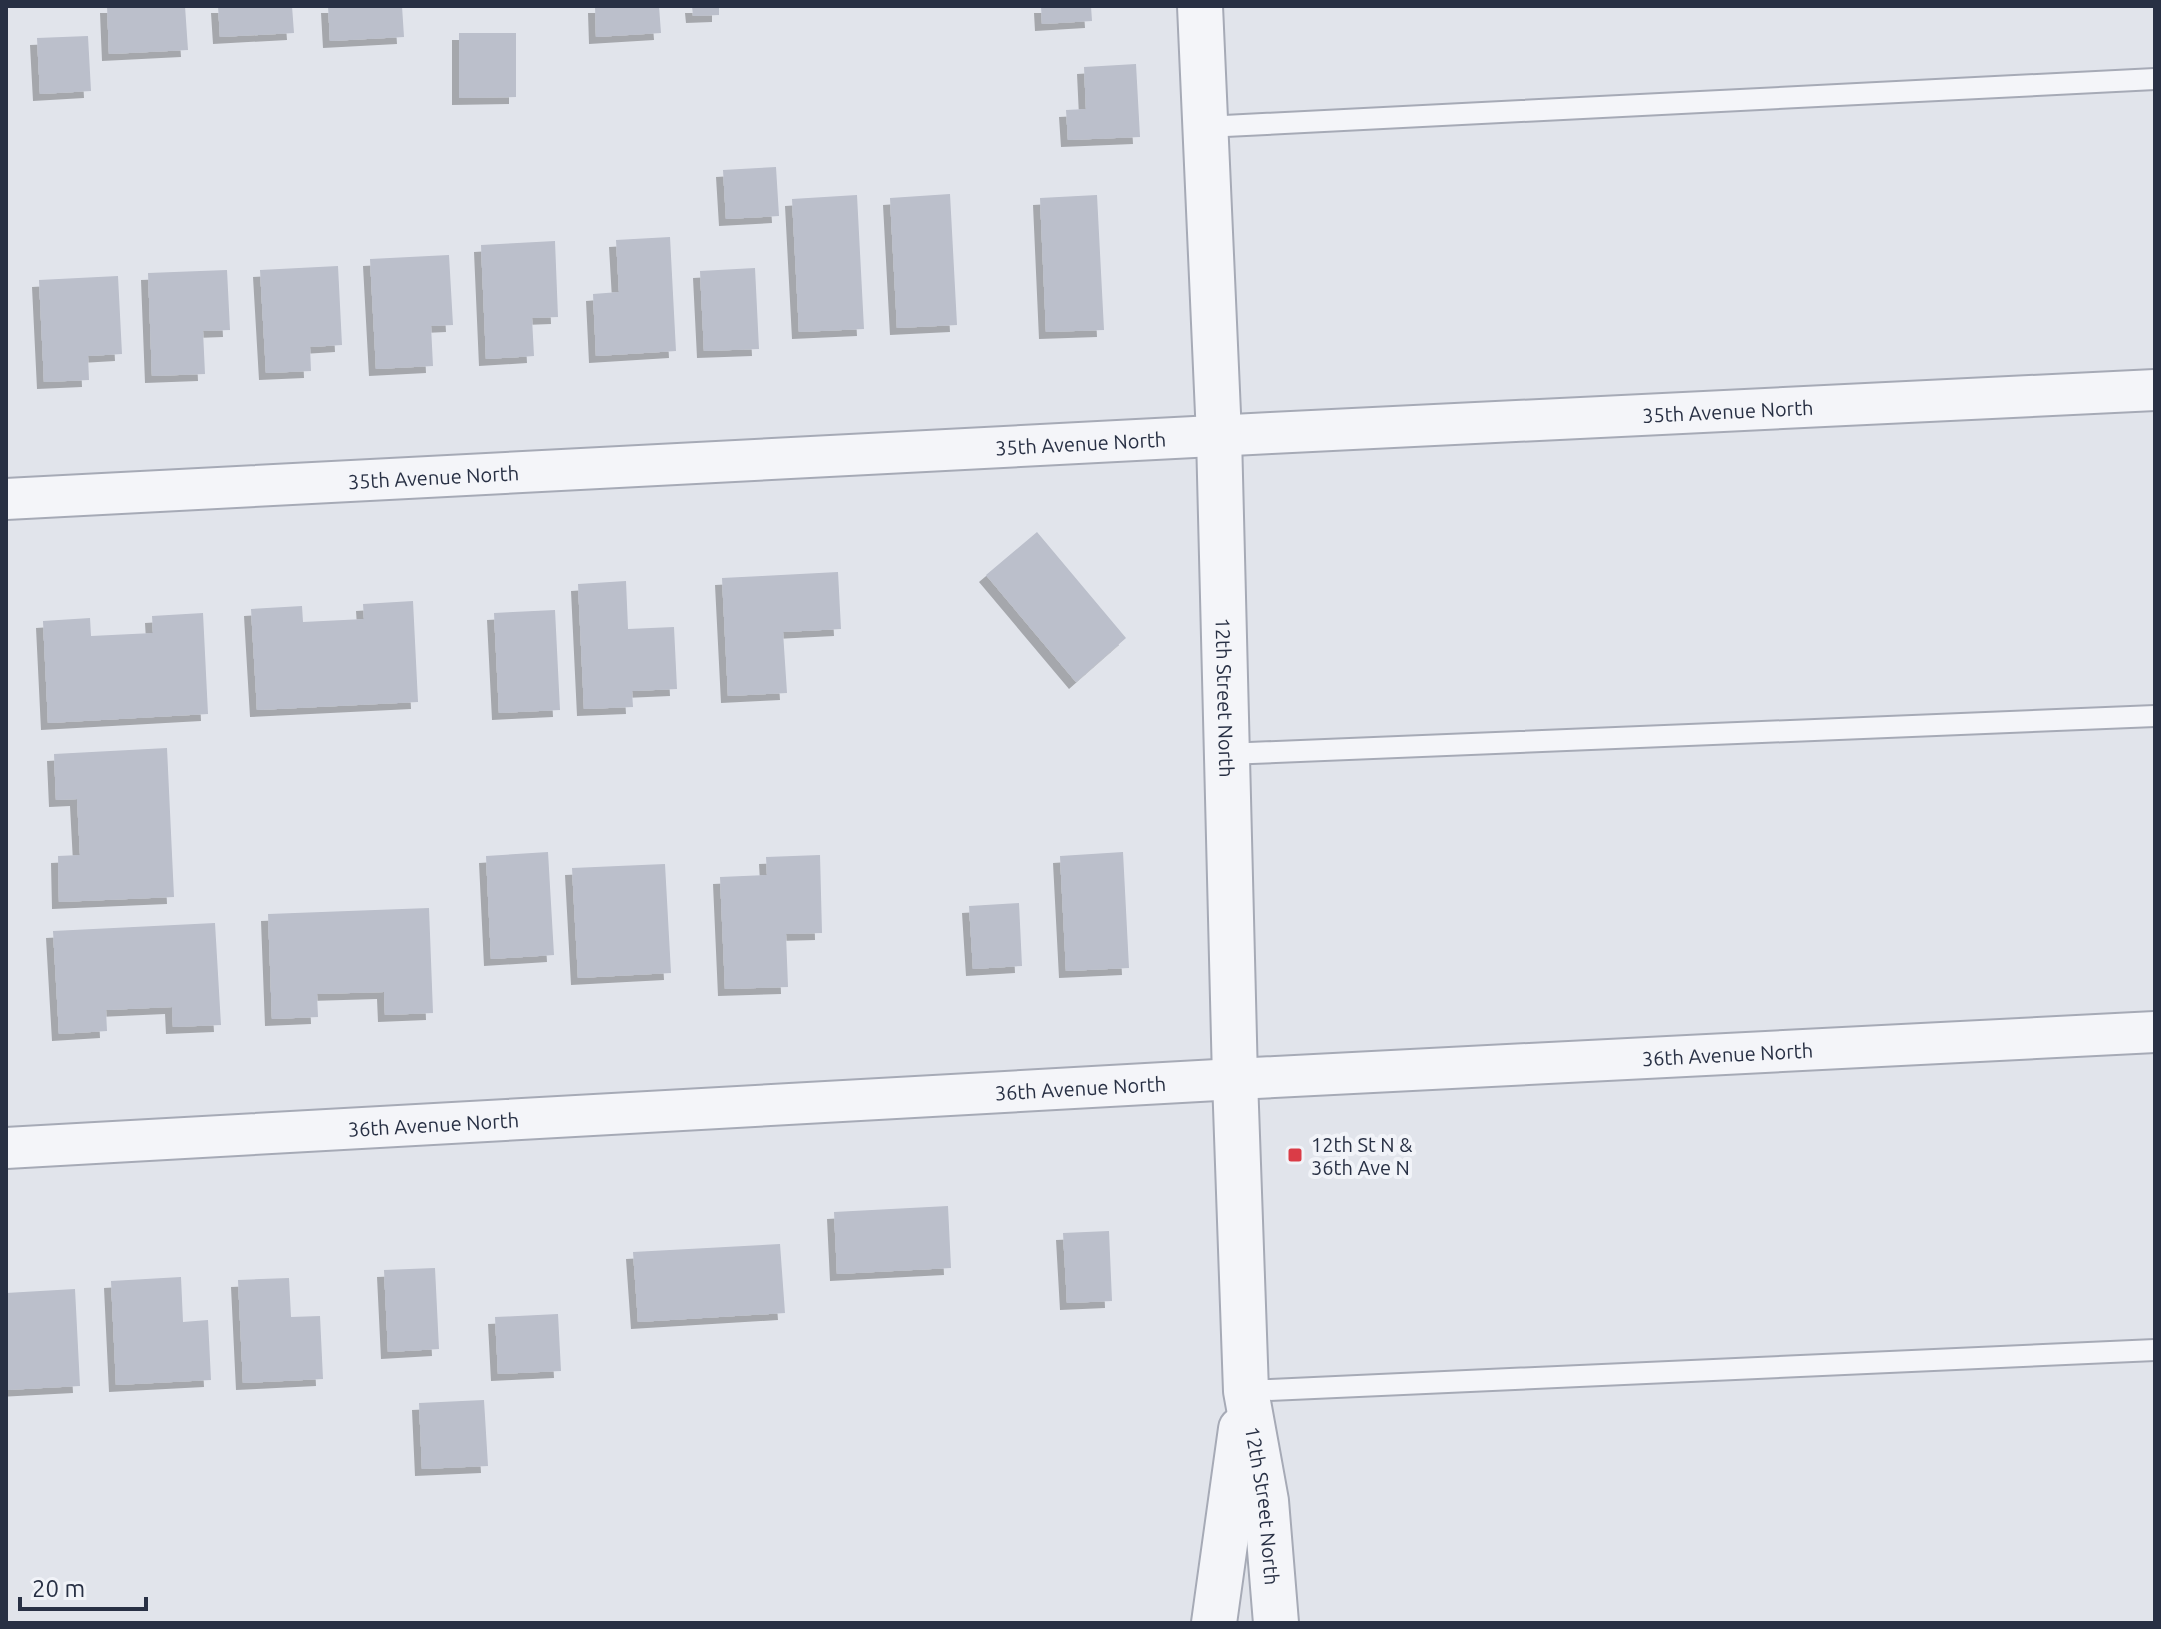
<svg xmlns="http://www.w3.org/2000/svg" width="2161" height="1629" font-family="Ubuntu,sans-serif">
  <defs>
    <filter id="shadow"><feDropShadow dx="-7" dy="7" stdDeviation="0" flood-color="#0004"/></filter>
  </defs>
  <rect width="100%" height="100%" fill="#e1e4eb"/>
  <path fill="#bbbfcb" filter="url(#shadow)" d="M 107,6 L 185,6 L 188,50 L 109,54 Z
    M 218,6 L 292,6 L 294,33 L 220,37 Z
    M 328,6 L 402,6 L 404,37 L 330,41 Z
    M 595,6 L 659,6 L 661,33 L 596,37 Z
    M 692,6 L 719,6 L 719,15 L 693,16 Z
    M 1041,6 L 1091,6 L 1092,21 L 1042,24 Z
    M 459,33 L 516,33 L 516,97 L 459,98 Z
    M 88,36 L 91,91 L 40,94 L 37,38 Z
    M 1136,64 L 1140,137 L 1068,140 L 1066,110 L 1086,109 L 1084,67 Z
    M 776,167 L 779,216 L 726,219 L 723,170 Z
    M 950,194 L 957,325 L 897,328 L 890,198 Z
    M 857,195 L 864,329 L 799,332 L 792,199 Z
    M 1097,195 L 1104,330 L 1046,332 L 1040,198 Z
    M 670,237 L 676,351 L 596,356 L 593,294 L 619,292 L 616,240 Z
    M 555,241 L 558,317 L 532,318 L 534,356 L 486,359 L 481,245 Z
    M 449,255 L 453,325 L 431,326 L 433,366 L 376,369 L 370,259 Z
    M 338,266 L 342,345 L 310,347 L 311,371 L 266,373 L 260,270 Z
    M 755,268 L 759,349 L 704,351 L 700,271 Z
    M 227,270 L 230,330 L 203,331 L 205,374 L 152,376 L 148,273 Z
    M 118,276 L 122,354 L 88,356 L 89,380 L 44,382 L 39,280 Z
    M 1037,532 L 1126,638 L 1076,682 L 986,575 Z
    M 838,572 L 841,629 L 783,632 L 787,693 L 728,696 L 722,578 Z
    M 626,581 L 628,629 L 674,627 L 677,689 L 632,691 L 633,707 L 584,709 L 578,584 Z
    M 413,601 L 418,702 L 257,710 L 251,609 L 302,606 L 303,622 L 364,619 L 363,604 Z
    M 555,610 L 560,710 L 499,713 L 494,613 Z
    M 203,613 L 208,714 L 48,723 L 43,621 L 90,618 L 91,636 L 153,633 L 152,616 Z
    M 167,748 L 174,897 L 59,902 L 58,856 L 80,855 L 77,799 L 56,800 L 54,754 Z
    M 548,852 L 554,955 L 491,959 L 486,856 Z
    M 1123,852 L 1129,968 L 1066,971 L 1060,856 Z
    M 820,855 L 822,933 L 786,934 L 788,987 L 725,989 L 720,877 L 767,875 L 766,857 Z
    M 665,864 L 671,973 L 578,978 L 572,868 Z
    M 1019,903 L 1022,966 L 973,969 L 969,906 Z
    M 429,908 L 433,1013 L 385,1015 L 384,992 L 317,994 L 318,1017 L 272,1019 L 268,914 Z
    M 215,923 L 221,1025 L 173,1027 L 172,1007 L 106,1010 L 107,1031 L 59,1034 L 53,931 Z
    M 948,1206 L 951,1268 L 837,1274 L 834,1212 Z
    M 1109,1231 L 1112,1301 L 1067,1303 L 1063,1233 Z
    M 780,1244 L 785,1313 L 638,1322 L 633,1252 Z
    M 435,1268 L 439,1349 L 388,1352 L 384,1270 Z
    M 181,1277 L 183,1322 L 208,1320 L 211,1380 L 116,1385 L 111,1281 Z
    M 289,1278 L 291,1317 L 320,1316 L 323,1379 L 243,1383 L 238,1280 Z
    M 75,1289 L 80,1386 L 6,1390 L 6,1293 Z
    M 558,1314 L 561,1371 L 498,1374 L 495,1317 Z
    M 484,1400 L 488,1466 L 422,1469 L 419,1403 Z"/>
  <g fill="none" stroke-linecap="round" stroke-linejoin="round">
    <defs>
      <path id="service" d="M 1205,127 L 2155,79
        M 1226,754 L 2155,716
        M 1246,1391 L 2155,1350"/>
      <g id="minor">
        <path id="s1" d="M 6,499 L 1271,433 L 2155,390"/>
        <path id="s2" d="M 6,1148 L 1235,1079 L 2155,1032"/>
      </g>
      <g id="tertiary">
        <path id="s3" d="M 1200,6 L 1219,436 L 1235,1079 L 1246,1391 L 1266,1501 L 1276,1623"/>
        <path d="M 1214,1623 L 1241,1429"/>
      </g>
    </defs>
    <use href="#service" stroke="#a6aab6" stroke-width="24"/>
    <use href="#minor" stroke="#a6aab6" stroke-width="44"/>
    <use href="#tertiary" stroke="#a6aab6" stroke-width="48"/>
    <use href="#service" stroke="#f4f5f9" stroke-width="20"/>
    <use href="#minor" stroke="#f4f5f9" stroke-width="40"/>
    <use href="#tertiary" stroke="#f4f5f9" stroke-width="44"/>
  </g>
  <rect fill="#da3c47" stroke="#f1f3f8" stroke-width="3" x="1287" y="1147" width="16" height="16" rx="4"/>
  <g text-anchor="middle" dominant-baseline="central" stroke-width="8" stroke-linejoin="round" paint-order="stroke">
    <g font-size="20" fill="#283044" stroke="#f1f3f8">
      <text stroke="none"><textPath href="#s1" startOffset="1724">35th Avenue North</textPath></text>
      <text stroke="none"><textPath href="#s1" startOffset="1076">35th Avenue North</textPath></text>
      <text stroke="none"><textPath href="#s1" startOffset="428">35th Avenue North</textPath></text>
      <text stroke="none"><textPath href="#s3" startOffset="692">12th Street North</textPath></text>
      <text stroke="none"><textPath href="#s2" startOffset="1724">36th Avenue North</textPath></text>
      <text stroke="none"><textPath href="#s2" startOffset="1076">36th Avenue North</textPath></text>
      <text stroke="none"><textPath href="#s2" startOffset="428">36th Avenue North</textPath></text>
      <text stroke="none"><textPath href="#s3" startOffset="1502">12th Street North</textPath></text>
    </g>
    <g font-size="20" fill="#283044" stroke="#f1f3f8" text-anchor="start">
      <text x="1311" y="1144">12th St N &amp;<tspan x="1311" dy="23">36th Ave N</tspan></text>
    </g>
  </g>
  <rect width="2161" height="1629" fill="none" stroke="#283044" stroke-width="16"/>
  <path d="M20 1597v12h126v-12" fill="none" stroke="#283044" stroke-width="4"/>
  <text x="32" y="1597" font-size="24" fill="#283044" stroke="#f1f3f8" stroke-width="6" paint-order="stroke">20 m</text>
</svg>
